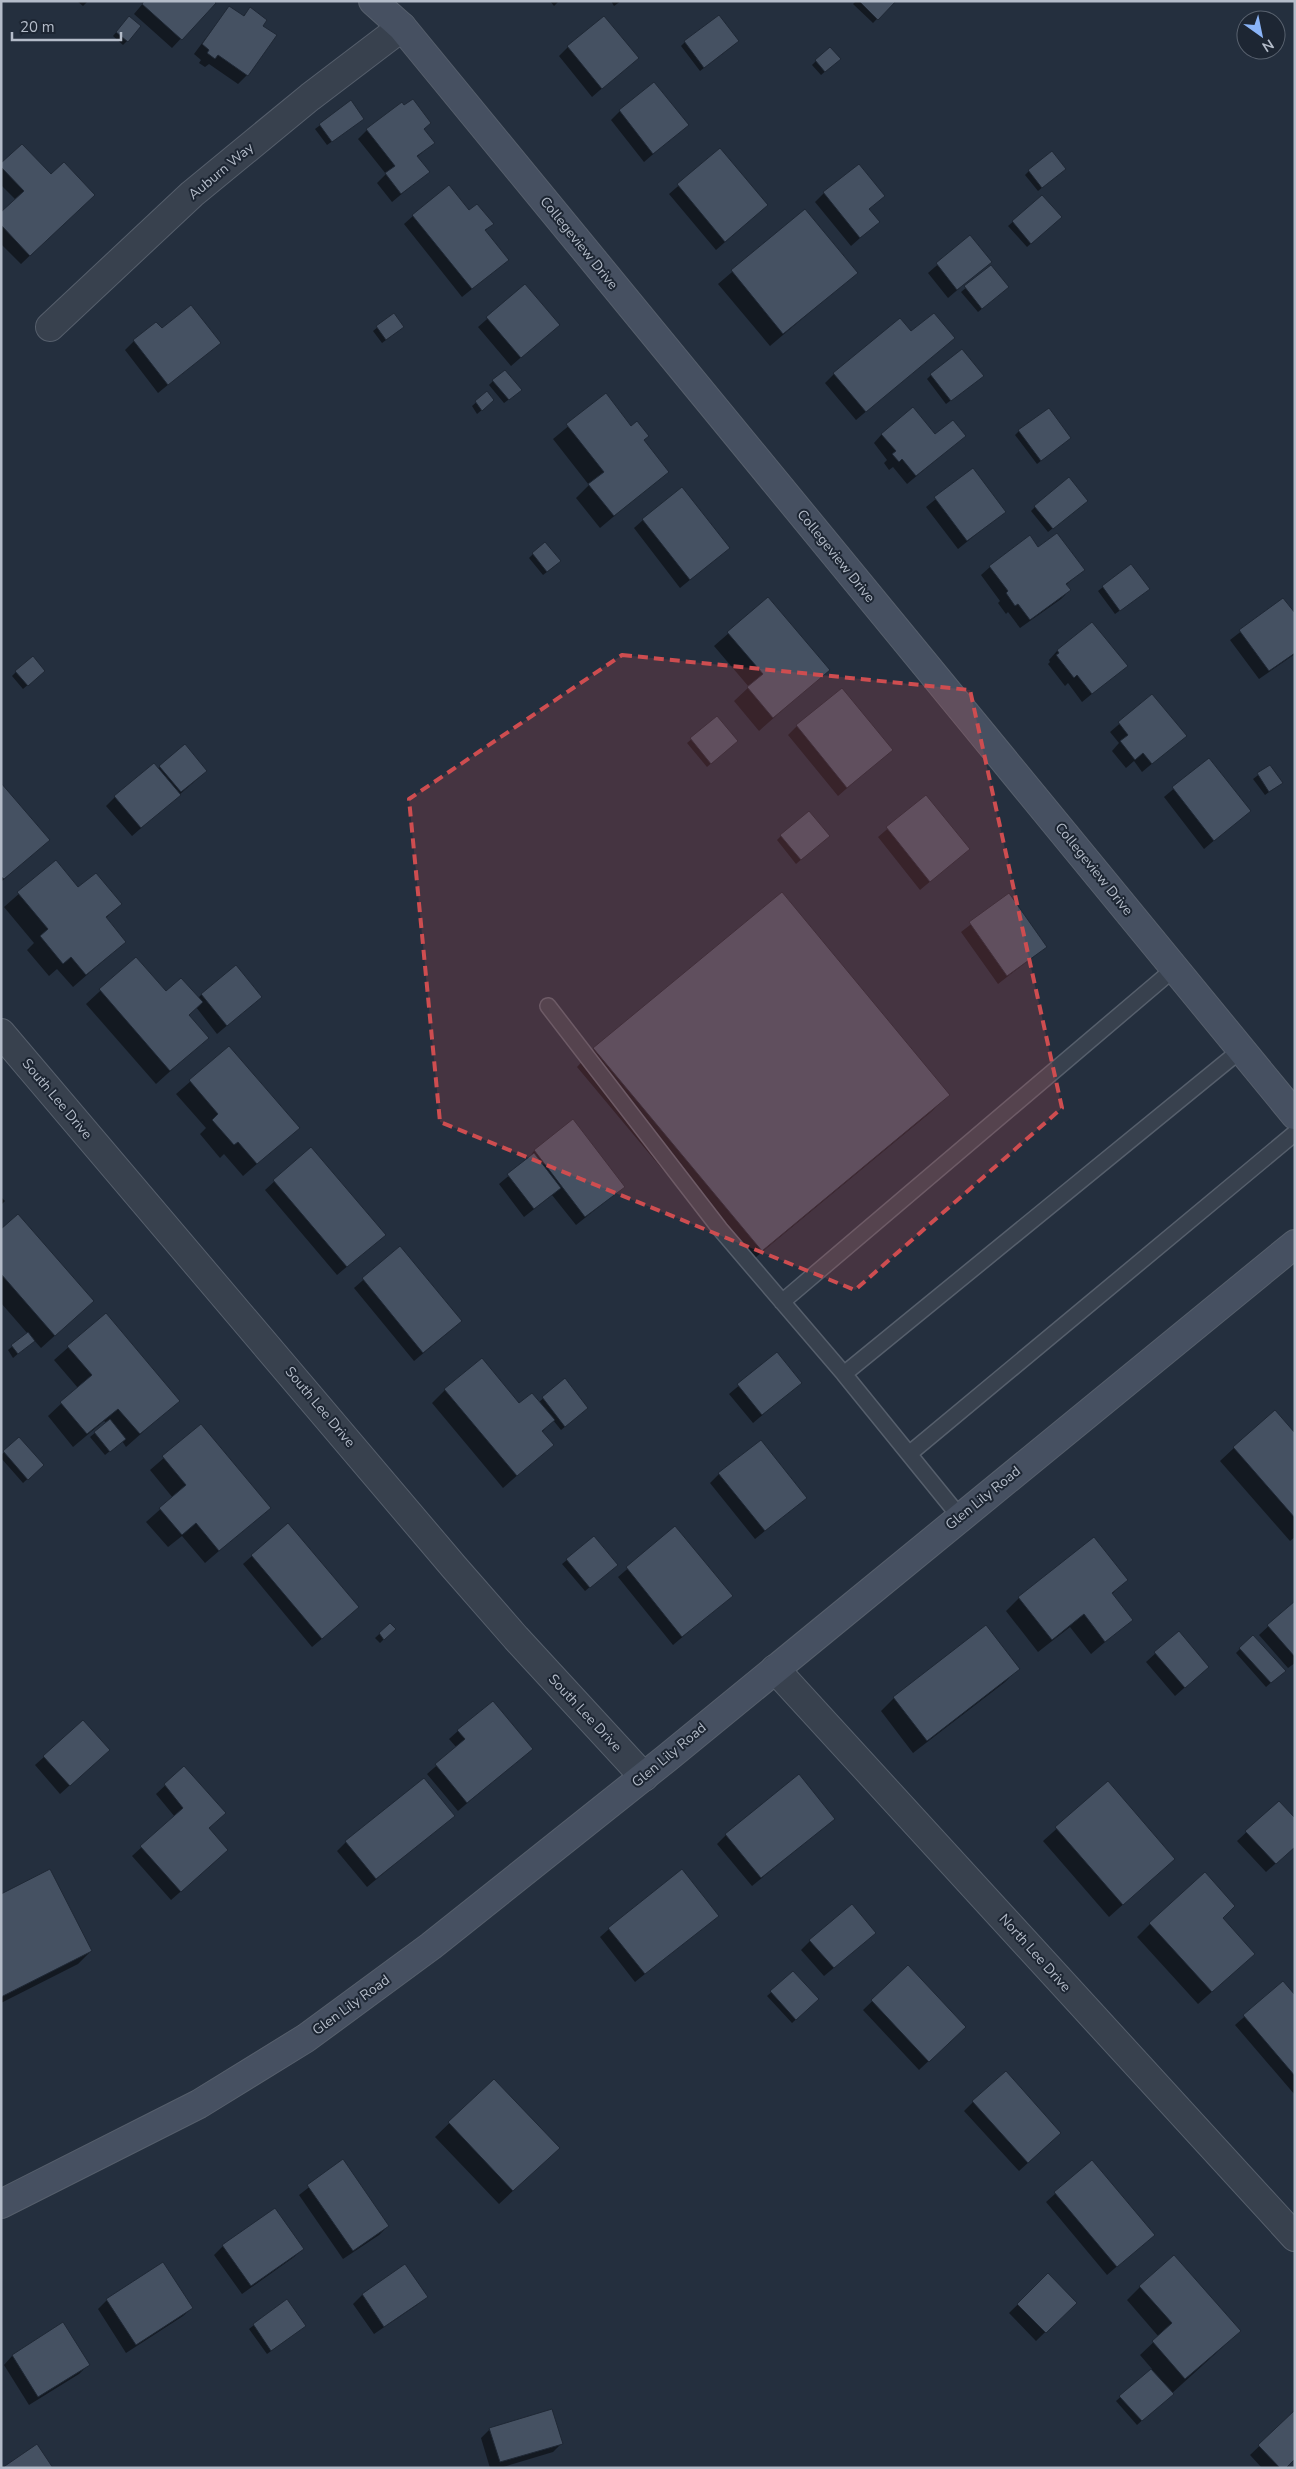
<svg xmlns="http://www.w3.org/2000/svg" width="1296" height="2469" font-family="'Nunito Sans',sans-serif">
  <rect width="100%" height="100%" fill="#242f3e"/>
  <path fill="#0007" d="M 77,1 L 88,1 L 83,6 Z
    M 145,1 L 214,3 L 172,48 L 134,14 Z
    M 550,1 L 559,1 L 554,6 Z
    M 611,1 L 621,1 L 614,6 Z
    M 856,1 L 894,1 L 873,23 L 853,4 Z
    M 229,7 L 242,17 L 250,9 L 262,26 L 247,75 L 238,84 L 209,64 L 205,67 L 199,63 L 201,60 L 194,54 Z
    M 125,22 L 127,41 L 123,45 L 113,36 Z
    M 685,42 L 734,45 L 700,71 L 681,46 Z
    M 568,47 L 637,58 L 592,97 L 559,56 Z
    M 816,61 L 835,63 L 821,75 L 812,65 Z
    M 351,102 L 358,123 L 327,145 L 315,129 Z
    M 620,111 L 687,125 L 644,162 L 611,120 Z
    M 367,130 L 423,130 L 433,143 L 417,157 L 428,172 L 392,202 L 377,183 L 386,174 L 358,139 Z
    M 720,150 L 767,205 L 716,250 L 669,194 Z
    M 1,165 L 51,176 L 84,204 L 21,264 L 1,244 L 1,214 L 16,200 L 1,185 Z
    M 1029,171 L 1060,173 L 1038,191 L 1025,175 Z
    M 824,193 L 883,196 L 868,210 L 878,222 L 851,246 L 815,202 Z
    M 1042,196 L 1056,221 L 1027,247 L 1008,226 Z
    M 805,210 L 856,273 L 770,346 L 718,284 Z
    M 469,211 L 492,224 L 484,232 L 498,268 L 462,297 L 404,224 L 413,216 Z
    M 970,237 L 990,262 L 948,298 L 928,273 Z
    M 991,267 L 1003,291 L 978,312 L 961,292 Z
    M 525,286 L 549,333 L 511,366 L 478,327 Z
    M 393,315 L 398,331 L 382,343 L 373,331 Z
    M 161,330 L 219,343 L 158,393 L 125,350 L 134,341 Z
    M 911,333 L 953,338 L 856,420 L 825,383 L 834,374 Z
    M 931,375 L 978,380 L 946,404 L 927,379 Z
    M 493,381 L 516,394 L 504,403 L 489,385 Z
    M 487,393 L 489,404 L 477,414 L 472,406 Z
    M 606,395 L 667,472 L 600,528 L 576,498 L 589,485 L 553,439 Z
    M 1019,431 L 1070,438 L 1037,464 L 1015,435 Z
    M 882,434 L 935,436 L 955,444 L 907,484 L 893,467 L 889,470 L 884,463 L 887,460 L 874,443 Z
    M 972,470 L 1004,512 L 958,549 L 926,507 Z
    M 1082,505 L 1048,532 L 1031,511 L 1035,507 Z
    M 643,520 L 729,548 L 680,588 L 634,528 Z
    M 1038,548 L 1083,570 L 1066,585 L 1070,590 L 1061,599 L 1020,628 L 1008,612 L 1006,614 L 998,603 L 1000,601 L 981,575 L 990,567 Z
    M 533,554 L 556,565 L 543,575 L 529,558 Z
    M 1131,565 L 1144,593 L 1115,614 L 1098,591 Z
    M 768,599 L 828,670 L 759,731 L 734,701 L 749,687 L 714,646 Z
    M 1283,599 L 1295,616 L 1295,654 L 1259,679 L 1230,640 Z
    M 1092,623 L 1126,666 L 1082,702 L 1068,683 L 1065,686 L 1048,664 L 1050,662 L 1049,660 L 1057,651 Z
    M 16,672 L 39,675 L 23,689 L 12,676 Z
    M 1152,696 L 1185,736 L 1142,772 L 1134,761 L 1126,768 L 1112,751 L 1119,743 L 1110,732 Z
    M 717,718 L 732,745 L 707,767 L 687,743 Z
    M 797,726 L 891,750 L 838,796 L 788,735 Z
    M 1209,759 L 1249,811 L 1204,849 L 1164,797 Z
    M 1270,766 L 1281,783 L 1265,795 L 1253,779 Z
    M 160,767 L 202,775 L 132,836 L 106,806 L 115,797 Z
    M 1,785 L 48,840 L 1,882 Z
    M 926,796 L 969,849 L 920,890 L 878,837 Z
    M 781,836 L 824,840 L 796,864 L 777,840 Z
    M 55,862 L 78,889 L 120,904 L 105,919 L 125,942 L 73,987 L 57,969 L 49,976 L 27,950 L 34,943 L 4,907 Z
    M 782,894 L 949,1094 L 931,1112 L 744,1267 L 577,1067 L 594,1049 Z
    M 1009,895 L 1046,947 L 998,984 L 961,932 Z
    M 136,958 L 165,993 L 198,998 L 201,995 L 261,997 L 217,1034 L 196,1007 L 188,1016 L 207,1038 L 156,1084 L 86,1004 Z
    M 229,1048 L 298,1128 L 243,1176 L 224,1154 L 220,1158 L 200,1134 L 206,1128 L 176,1094 Z
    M 311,1148 L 375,1243 L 337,1275 L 265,1190 Z
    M 534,1151 L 624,1187 L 576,1225 L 552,1195 L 524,1217 L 499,1184 L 526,1161 Z
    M 1,1197 L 5,1201 L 1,1205 Z
    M 1,1230 L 79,1314 L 41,1348 L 34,1340 L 13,1358 L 8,1350 L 28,1334 L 1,1303 Z
    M 400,1248 L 451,1330 L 414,1361 L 354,1288 Z
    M 105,1315 L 178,1401 L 126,1447 L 122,1441 L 105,1455 L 90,1437 L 107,1423 L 104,1421 L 73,1447 L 48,1416 L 78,1388 L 54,1360 Z
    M 777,1354 L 800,1383 L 753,1423 L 729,1394 Z
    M 565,1380 L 583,1412 L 561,1430 L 553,1420 L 542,1432 L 552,1445 L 503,1488 L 432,1403 L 445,1390 L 519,1405 L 539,1402 Z
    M 201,1426 L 269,1508 L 205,1563 L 182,1536 L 168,1547 L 146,1522 L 173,1498 L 150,1470 Z
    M 1295,1435 L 1295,1537 L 1290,1541 L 1220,1461 L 1234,1448 Z
    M 19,1439 L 38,1469 L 23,1483 L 1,1458 L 1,1455 Z
    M 719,1474 L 796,1506 L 755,1539 L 710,1483 Z
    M 675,1528 L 731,1596 L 673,1645 L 618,1577 Z
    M 594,1538 L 612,1569 L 585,1591 L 562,1564 Z
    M 252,1556 L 349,1616 L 312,1647 L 243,1564 Z
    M 1126,1580 L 1111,1595 L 1131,1620 L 1091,1654 L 1070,1627 L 1038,1652 L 1006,1611 L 1019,1598 Z
    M 1295,1602 L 1295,1663 L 1288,1668 L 1259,1635 Z
    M 390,1624 L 394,1629 L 380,1643 L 375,1638 Z
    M 1178,1633 L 1208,1667 L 1175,1696 L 1146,1662 Z
    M 1253,1636 L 1280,1675 L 1266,1687 L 1236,1653 Z
    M 1018,1669 L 1005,1682 L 913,1753 L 881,1711 L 894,1698 Z
    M 458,1731 L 531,1749 L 458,1811 L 427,1774 L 457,1748 L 449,1739 Z
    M 44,1757 L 99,1759 L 60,1794 L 35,1765 Z
    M 184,1768 L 218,1859 L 171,1900 L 132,1856 L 175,1817 L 156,1794 Z
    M 1108,1783 L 1174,1859 L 1109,1917 L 1043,1841 Z
    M 1279,1802 L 1295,1846 L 1266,1872 L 1237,1841 Z
    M 453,1816 L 367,1887 L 337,1851 L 346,1842 Z
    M 824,1827 L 752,1886 L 717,1844 L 726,1835 Z
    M 1,1895 L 91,1951 L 78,1964 L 1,2003 Z
    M 717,1916 L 635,1982 L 600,1937 L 609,1929 Z
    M 1222,1918 L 1240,1967 L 1198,2004 L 1137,1937 L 1150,1924 Z
    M 810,1941 L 865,1942 L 824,1976 L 801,1950 Z
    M 908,1967 L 955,2036 L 919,2070 L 863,2010 Z
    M 793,1973 L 818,1999 L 792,2023 L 767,1996 Z
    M 1283,1983 L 1295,1997 L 1295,2095 L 1235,2025 Z
    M 494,2080 L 545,2161 L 499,2204 L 435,2137 Z
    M 973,2102 L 1051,2142 L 1019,2171 L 964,2111 Z
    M 343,2161 L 388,2226 L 379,2235 L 343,2259 L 299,2195 Z
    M 1092,2161 L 1153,2235 L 1107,2275 L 1046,2202 Z
    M 223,2246 L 303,2249 L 294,2257 L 242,2294 L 214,2255 Z
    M 163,2264 L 192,2308 L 183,2316 L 126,2353 L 98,2309 L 107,2300 Z
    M 405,2265 L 426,2296 L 417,2305 L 374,2334 L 353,2304 L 362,2295 Z
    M 1048,2275 L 1075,2303 L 1036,2341 L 1009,2313 Z
    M 1140,2287 L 1226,2344 L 1137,2425 L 1116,2401 L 1152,2369 L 1140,2355 L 1159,2337 L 1127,2300 Z
    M 254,2325 L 300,2330 L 267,2354 L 249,2329 Z
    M 12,2356 L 88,2365 L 79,2374 L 29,2405 L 4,2365 Z
    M 1295,2412 L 1285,2468 L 1262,2468 L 1250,2455 Z
    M 490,2429 L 562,2443 L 553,2452 L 500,2468 L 490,2468 L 481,2438 Z"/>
  <path fill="#455162" stroke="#1f2835" d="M 144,1 L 214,1 L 216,3 L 182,40 L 142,4 Z
    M 859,1 L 896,1 L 878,20 Z
    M 229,6 L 244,16 L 250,7 L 267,20 L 263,26 L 277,35 L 248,76 L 218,55 L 215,59 L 207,53 L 209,50 L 202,44 Z
    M 719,15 L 739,41 L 704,68 L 684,41 Z
    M 129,16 L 141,26 L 128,42 L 116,32 Z
    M 604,16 L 639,58 L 602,89 L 567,46 Z
    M 830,47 L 841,59 L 825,72 L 815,60 Z
    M 654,82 L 689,125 L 653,154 L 619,110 Z
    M 413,99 L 431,123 L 424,129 L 435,143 L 417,156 L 430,172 L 401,194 L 385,173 L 395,166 L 366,129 L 402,102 L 404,105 Z
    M 351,100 L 364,119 L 332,142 L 319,124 Z
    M 22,144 L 51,174 L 64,162 L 95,195 L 30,256 L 1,225 L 1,212 L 24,191 L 1,167 L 1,163 Z
    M 720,148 L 768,205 L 725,242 L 677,184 Z
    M 1052,151 L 1066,169 L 1042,188 L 1028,170 Z
    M 859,164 L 885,196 L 869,209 L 880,222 L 860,238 L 823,192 Z
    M 449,185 L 469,210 L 477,204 L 494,224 L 485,230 L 509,260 L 472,289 L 412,215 Z
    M 1042,195 L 1062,217 L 1031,244 L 1012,221 Z
    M 805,209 L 858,273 L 783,334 L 731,270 Z
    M 970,235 L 992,262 L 957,290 L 936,263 Z
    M 991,265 L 1009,287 L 982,309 L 964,286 Z
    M 525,284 L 560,325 L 521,358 L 486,317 Z
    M 191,305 L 221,343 L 168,385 L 133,340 L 156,322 L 162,328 Z
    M 394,313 L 404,327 L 386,340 L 376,326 Z
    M 934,313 L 955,338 L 866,412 L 833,373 L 900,318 L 911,331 Z
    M 962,349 L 984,376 L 951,401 L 930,374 Z
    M 505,370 L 522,390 L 509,400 L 492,380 Z
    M 487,391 L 494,400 L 482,411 L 475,401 Z
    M 606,393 L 631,426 L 637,421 L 649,436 L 644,440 L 669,472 L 614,516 L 588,484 L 604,472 L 566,424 Z
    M 913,407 L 935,434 L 953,420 L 966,436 L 916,476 L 902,459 L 899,462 L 892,454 L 896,451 L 881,434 Z
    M 1049,408 L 1071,438 L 1041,461 L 1018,430 Z
    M 973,468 L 1006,512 L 967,541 L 934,497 Z
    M 1069,477 L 1088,501 L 1053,529 L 1034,506 Z
    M 682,487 L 730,548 L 690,580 L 642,519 Z
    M 1057,533 L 1085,570 L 1066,584 L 1071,590 L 1030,620 L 1018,604 L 1015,606 L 1006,593 L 1008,591 L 989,566 L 1030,535 L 1038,547 Z
    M 545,542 L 561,561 L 547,572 L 532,553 Z
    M 1131,564 L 1150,589 L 1120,611 L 1102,586 Z
    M 768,597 L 830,670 L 773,718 L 747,687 L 763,674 L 727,632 Z
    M 1283,598 L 1295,613 L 1295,653 L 1269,671 L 1239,630 Z
    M 1092,622 L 1128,666 L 1092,694 L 1077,675 L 1074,678 L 1056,655 L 1059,653 L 1057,650 Z
    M 33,656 L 45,671 L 28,686 L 15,671 Z
    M 842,688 L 893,750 L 847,788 L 796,725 Z
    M 1152,694 L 1187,736 L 1152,764 L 1143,753 L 1135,760 L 1120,741 L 1128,735 L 1118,722 Z
    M 717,716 L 738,741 L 711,764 L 690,738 Z
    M 185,744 L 207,771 L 181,792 L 159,766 Z
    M 1209,758 L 1251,811 L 1214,841 L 1172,787 Z
    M 154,763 L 181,795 L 141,828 L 114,796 Z
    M 1270,765 L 1283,783 L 1269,792 L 1257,773 Z
    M 1,783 L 50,840 L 4,879 L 1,876 Z
    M 926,795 L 970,849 L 930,882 L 886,827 Z
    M 809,811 L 830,836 L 801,860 L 780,835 Z
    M 56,860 L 78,887 L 96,873 L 122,904 L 106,917 L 126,942 L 86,975 L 71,957 L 63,964 L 40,936 L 48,929 L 17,892 Z
    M 782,892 L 950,1095 L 762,1251 L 593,1048 Z
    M 1009,893 L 1047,947 L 1007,976 L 969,922 Z
    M 136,957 L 166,991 L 181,978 L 203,1002 L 189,1015 L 209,1038 L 170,1071 L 99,989 Z
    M 236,965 L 262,997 L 227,1026 L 201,994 Z
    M 229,1046 L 300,1128 L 257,1164 L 238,1142 L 234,1145 L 212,1120 L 218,1114 L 189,1080 Z
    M 573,1119 L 625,1187 L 585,1217 L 534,1150 Z
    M 311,1147 L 386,1235 L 347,1267 L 273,1180 Z
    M 534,1153 L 561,1188 L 534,1209 L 507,1174 Z
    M 18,1214 L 94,1301 L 55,1336 L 1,1274 L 1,1229 Z
    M 400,1246 L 462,1321 L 423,1353 L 362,1278 Z
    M 106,1313 L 180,1401 L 140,1434 L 118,1409 L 87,1434 L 60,1402 L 92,1375 L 67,1346 Z
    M 28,1332 L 35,1341 L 18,1354 L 11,1345 Z
    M 777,1352 L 802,1383 L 762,1415 L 737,1384 Z
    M 482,1358 L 519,1403 L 532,1393 L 555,1420 L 542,1431 L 554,1445 L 517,1476 L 444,1389 Z
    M 565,1378 L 588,1408 L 565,1427 L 542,1397 Z
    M 1275,1410 L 1295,1433 L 1295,1518 L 1233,1447 Z
    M 110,1419 L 126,1439 L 110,1452 L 94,1432 Z
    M 201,1424 L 271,1508 L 219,1551 L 196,1523 L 182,1535 L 159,1508 L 186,1485 L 162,1456 Z
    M 19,1437 L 44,1465 L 28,1480 L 3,1451 Z
    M 761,1440 L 807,1498 L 765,1531 L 718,1473 Z
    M 288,1523 L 359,1607 L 322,1639 L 251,1555 Z
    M 675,1526 L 733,1596 L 682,1637 L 626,1567 Z
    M 594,1536 L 618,1565 L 590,1588 L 566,1559 Z
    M 1094,1537 L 1128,1580 L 1112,1593 L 1133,1620 L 1105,1642 L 1084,1614 L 1052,1640 L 1018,1597 Z
    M 1295,1601 L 1295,1657 L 1267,1625 Z
    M 390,1623 L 396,1629 L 384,1640 L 379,1633 Z
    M 986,1625 L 1020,1669 L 927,1741 L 893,1697 Z
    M 1179,1631 L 1209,1667 L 1185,1688 L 1154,1652 Z
    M 1253,1635 L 1286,1671 L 1271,1683 L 1239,1648 Z
    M 493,1701 L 533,1749 L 467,1803 L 435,1764 L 465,1739 L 457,1730 Z
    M 83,1720 L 110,1750 L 70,1786 L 43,1756 Z
    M 184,1766 L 226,1813 L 209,1828 L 228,1850 L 181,1892 L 140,1846 L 183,1808 L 164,1784 Z
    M 799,1774 L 835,1819 L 761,1878 L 725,1834 Z
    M 424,1778 L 455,1816 L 376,1879 L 345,1841 Z
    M 1108,1781 L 1175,1859 L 1123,1905 L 1055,1827 Z
    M 1279,1801 L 1295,1818 L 1295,1847 L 1276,1864 L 1245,1831 Z
    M 50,1869 L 92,1951 L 1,1997 L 1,1894 Z
    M 682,1869 L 719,1916 L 645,1974 L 608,1928 Z
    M 1205,1872 L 1235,1906 L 1223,1918 L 1255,1954 L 1212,1992 L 1149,1923 Z
    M 852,1904 L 876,1933 L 834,1968 L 809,1940 Z
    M 908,1965 L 966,2027 L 929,2062 L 871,2000 Z
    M 793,1971 L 819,1999 L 796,2020 L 770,1991 Z
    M 1283,1981 L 1295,1995 L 1295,2076 L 1243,2015 Z
    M 1006,2071 L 1061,2133 L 1028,2163 L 972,2101 Z
    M 494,2079 L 560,2148 L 513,2191 L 448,2122 Z
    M 343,2159 L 389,2226 L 353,2251 L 307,2185 Z
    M 1092,2160 L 1155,2235 L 1117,2267 L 1054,2192 Z
    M 275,2208 L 304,2249 L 251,2286 L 222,2245 Z
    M 1174,2255 L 1241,2331 L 1185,2379 L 1152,2341 L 1172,2323 L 1139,2286 Z
    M 163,2262 L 193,2308 L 136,2345 L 106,2299 Z
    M 405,2264 L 428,2297 L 384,2327 L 362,2294 Z
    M 1048,2273 L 1077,2303 L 1046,2333 L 1017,2304 Z
    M 287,2299 L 306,2326 L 271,2351 L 253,2324 Z
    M 63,2322 L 90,2365 L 38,2397 L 12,2355 Z
    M 1151,2369 L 1174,2394 L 1142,2421 L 1119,2396 Z
    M 552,2409 L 563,2444 L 500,2462 L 489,2428 Z
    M 1295,2410 L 1295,2459 L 1286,2468 L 1280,2468 L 1258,2445 Z
    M 37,2444 L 53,2468 L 2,2468 Z"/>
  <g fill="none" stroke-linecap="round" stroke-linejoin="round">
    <defs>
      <path id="lane" d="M 548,1006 L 720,1229 L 844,1374 L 960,1517
        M 782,1302 L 1175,968
        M 844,1374 L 1242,1049
        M 909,1454 L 1295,1133"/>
      <path id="street" d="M 50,327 L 192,194 L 310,97 L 402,27
        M 1,1033 L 454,1567 L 516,1638 L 644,1777
        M 775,1669 L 1295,2237"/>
      <path id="secondary" d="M 373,1 L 402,27 L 1295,1115
        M 1,2204 L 199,2104 L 306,2038 L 431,1946 L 667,1758 L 1295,1244"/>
    </defs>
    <use href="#lane" stroke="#565f6c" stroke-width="18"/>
    <use href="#street" stroke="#565f6c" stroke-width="30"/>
    <use href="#secondary" stroke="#565f6c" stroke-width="30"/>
    <use href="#lane" stroke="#38414e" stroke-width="15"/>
    <use href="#street" stroke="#38414e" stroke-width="28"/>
    <use href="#secondary" stroke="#465061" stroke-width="28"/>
  </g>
  <path fill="#ce4d50" fill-opacity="0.2" stroke="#ce4d50" stroke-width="4" stroke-dasharray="10 6" stroke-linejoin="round" d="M 622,655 L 970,690 L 1062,1108 L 855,1290 L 440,1122 L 409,799 Z"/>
  <g text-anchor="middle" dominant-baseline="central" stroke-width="4" stroke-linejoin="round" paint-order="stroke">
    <g font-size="14" fill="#b4bcc9" stroke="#1d2633">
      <text transform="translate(221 171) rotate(-40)">Auburn Way</text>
      <text transform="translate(579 243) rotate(51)">Collegeview Drive</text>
      <text transform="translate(836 556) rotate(51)">Collegeview Drive</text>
      <text transform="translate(1094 869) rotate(51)">Collegeview Drive</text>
      <text transform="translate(57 1099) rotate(50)">South Lee Drive</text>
      <text transform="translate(320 1407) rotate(50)">South Lee Drive</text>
      <text transform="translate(983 1498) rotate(-39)">Glen Lily Road</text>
      <text transform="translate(585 1713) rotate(47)">South Lee Drive</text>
      <text transform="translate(669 1755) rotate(-40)">Glen Lily Road</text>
      <text transform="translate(1035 1953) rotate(48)">North Lee Drive</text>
      <text transform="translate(351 2005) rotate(-36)">Glen Lily Road</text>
    </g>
  </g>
  <rect width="1296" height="2469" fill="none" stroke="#b4bcc9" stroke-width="5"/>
  <g transform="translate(1261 35) rotate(147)"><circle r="24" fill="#1d2633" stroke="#59626f"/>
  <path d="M0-4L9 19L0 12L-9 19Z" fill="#8ab4f8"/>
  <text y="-8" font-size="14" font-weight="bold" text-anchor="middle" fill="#b4bcc9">N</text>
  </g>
  <path d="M12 32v8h109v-8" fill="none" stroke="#b4bcc9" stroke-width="2.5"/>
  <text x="20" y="32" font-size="15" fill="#b4bcc9" stroke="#1d2633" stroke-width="4" paint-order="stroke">20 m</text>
</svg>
